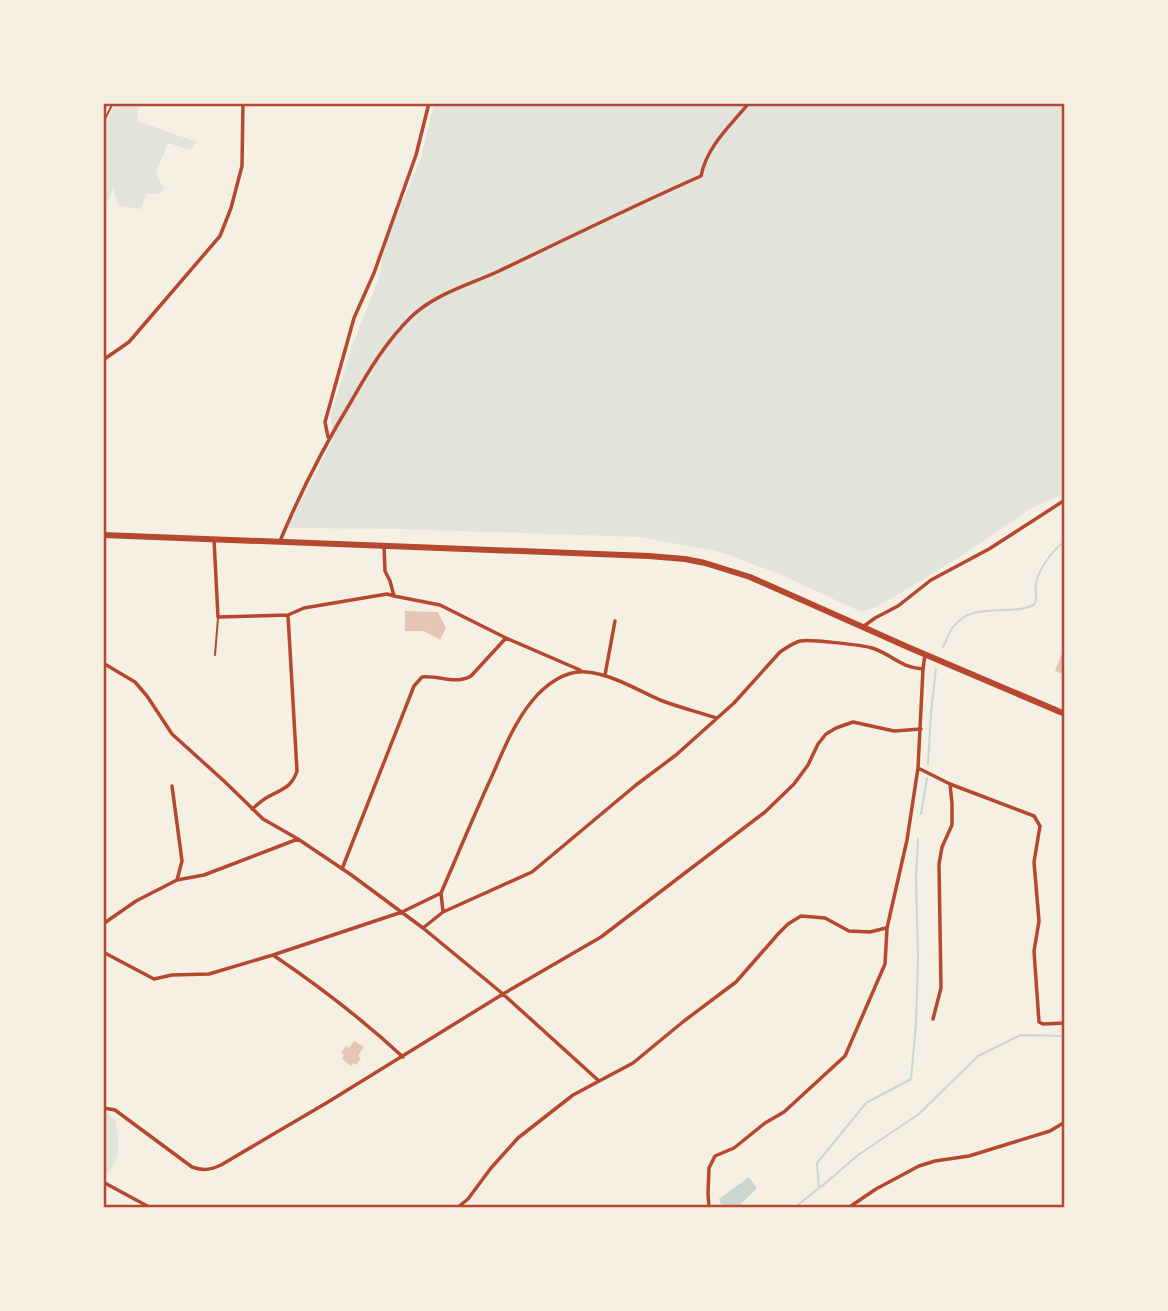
<svg xmlns="http://www.w3.org/2000/svg" width="1168" height="1311" font-family="'Source Sans 3',sans-serif">
  <rect width="100%" height="100%" fill="#f6efe4"/>
  <path fill="#e2e4dc" d="M 116,103 L 139,103 L 137,121 L 197,142 L 190,150 L 168,143 L 156,173 L 164,189 L 160,194 L 146,194 L 141,209 L 119,206 L 113,189 L 103,211 L 103,128 Z
    M 434,103 L 1065,103 L 1065,493 L 1030,509 L 964,554 L 914,585 L 876,607 L 861,612 L 780,574 L 717,551 L 638,537 L 401,529 L 287,528 L 333,440 L 331,414 L 352,347 L 379,277 L 386,240 L 421,158 Z
    M 107,1113 L 115,1120 C 119,1140 123,1163 103,1176 L 103,1114 Z"/>
  <path fill="#c9d6d2" d="M 749,1177 L 757,1188 L 739,1206 L 722,1208 L 719,1199 Z"/>
  <g fill="none" stroke-linecap="round" stroke-linejoin="round">
    <path stroke="#c9d6d2" stroke-width="2" d="M 943,647 C 946,641 949,632 953,627 C 974,600 1008,617 1034,605 C 1039,597 1034,592 1036,583 C 1039,568 1053,550 1065,541
      M 928,764 L 931,712 L 936,669
      M 921,814 L 927,778
      M 821,1187 L 858,1155 L 919,1114 L 978,1056 L 1021,1035 L 1065,1036
      M 794,1208 L 819,1188 L 817,1163 L 866,1103 L 911,1079 L 916,1023 L 918,960 L 916,877 L 918,839"/>
  </g>
  <path fill="#e6c5b7" d="M 405,611 L 438,612 L 446,628 L 440,640 L 424,631 L 405,631 Z
    M 1065,645 L 1065,675 L 1055,671 Z
    M 354,1041 L 364,1047 L 358,1056 L 361,1058 L 356,1065 L 353,1063 L 351,1066 L 342,1059 L 344,1055 L 341,1053 L 346,1046 L 349,1048 Z"/>
  <g fill="none" stroke-linecap="round" stroke-linejoin="round">
    <path stroke="#b5482f" stroke-width="2" d="M 103,123 L 113,103"/>
    <path stroke="#b5482f" stroke-width="2" d="M 215,655 L 218,618"/>
    <path stroke="#b5482f" stroke-width="3.5" d="M 103,360 L 129,342 L 220,236 L 231,208 L 242,166 L 243,103
      M 328,437 L 325,422 L 354,318 L 374,273 L 416,155 L 429,103
      M 214,539 L 218,617 L 288,615 L 304,608 L 387,594 L 394,596
      M 280,541 C 301,491 324,446 352,400 C 369,370 386,342 410,318 C 434,294 469,285 499,271 C 566,239 633,206 701,176 C 707,146 730,126 749,103
      M 384,546 L 385,571 L 390,581 L 394,596 L 440,605 L 506,638 L 580,670
      M 864,626 L 875,618 L 898,606 L 931,580 L 989,549 L 1065,500
      M 103,663 L 135,682 L 147,696 L 172,734 L 224,781 L 263,819 L 298,839 L 350,874 L 423,928 L 503,994 L 599,1081
      M 605,675 L 615,621
      M 918,768 L 950,784 L 1034,816 L 1040,826 L 1034,862 L 1039,921 L 1034,951 L 1039,1022 L 1043,1024 L 1065,1023
      M 172,786 L 182,861 L 177,880
      M 252,809 C 257,805 261,801 266,798 C 281,789 291,789 297,771 L 288,615
      M 342,869 L 414,686 L 422,677 C 438,675 456,685 471,676 L 506,638
      M 441,893 L 443,912 L 532,872 L 636,785 L 676,755 L 734,703 L 780,652 C 786,648 793,643 800,641 C 809,639 862,645 872,648 C 892,654 898,667 923,669
      M 103,924 L 136,901 L 177,880 L 204,875 L 298,839
      M 423,928 L 443,912
      M 103,952 L 154,979 L 172,975 L 209,974 L 273,955 L 402,912 L 441,893 C 458,854 474,815 492,776 C 503,751 514,723 532,701 C 545,685 565,670 586,672 C 612,674 637,690 660,700 C 678,707 698,712 716,718
      M 273,955 C 319,986 363,1020 403,1057
      M 933,1019 L 941,988 L 939,864 L 942,847 L 952,825 L 952,804 L 950,784
      M 103,1108 L 115,1110 L 192,1167 C 203,1171 210,1170 221,1165 L 328,1102 L 503,994 L 601,937 L 765,812 L 794,784 L 808,765 L 818,744 L 826,734 L 836,728 L 853,722 L 894,731 L 921,729
      M 103,1182 L 151,1208
      M 457,1208 L 468,1199 L 491,1168 L 518,1138 L 573,1095 L 633,1063 L 684,1021 L 736,982 L 778,934 L 788,924 L 801,916 L 825,918 L 849,931 L 870,932 L 886,928
      M 709,1208 L 708,1193 L 709,1168 L 715,1156 L 734,1148 L 765,1123 L 784,1112 L 845,1056 L 885,964 L 887,928 L 907,840 L 918,768 L 923,669 L 925,654
      M 848,1208 L 876,1189 L 919,1166 L 935,1161 L 969,1156 L 1050,1131 L 1065,1122"/>
    <path stroke="#b5482f" stroke-width="6" d="M 103,535 L 649,556 L 685,559 L 705,563 L 750,577 L 910,648 L 1065,714"/>
  </g>
  <rect width="1168" height="1311" fill="none" stroke="#f6efe4" stroke-width="210"/>
  <rect x="105" y="105" width="958" height="1101" fill="none" stroke="#b5482f" stroke-width="2.5"/>
</svg>
